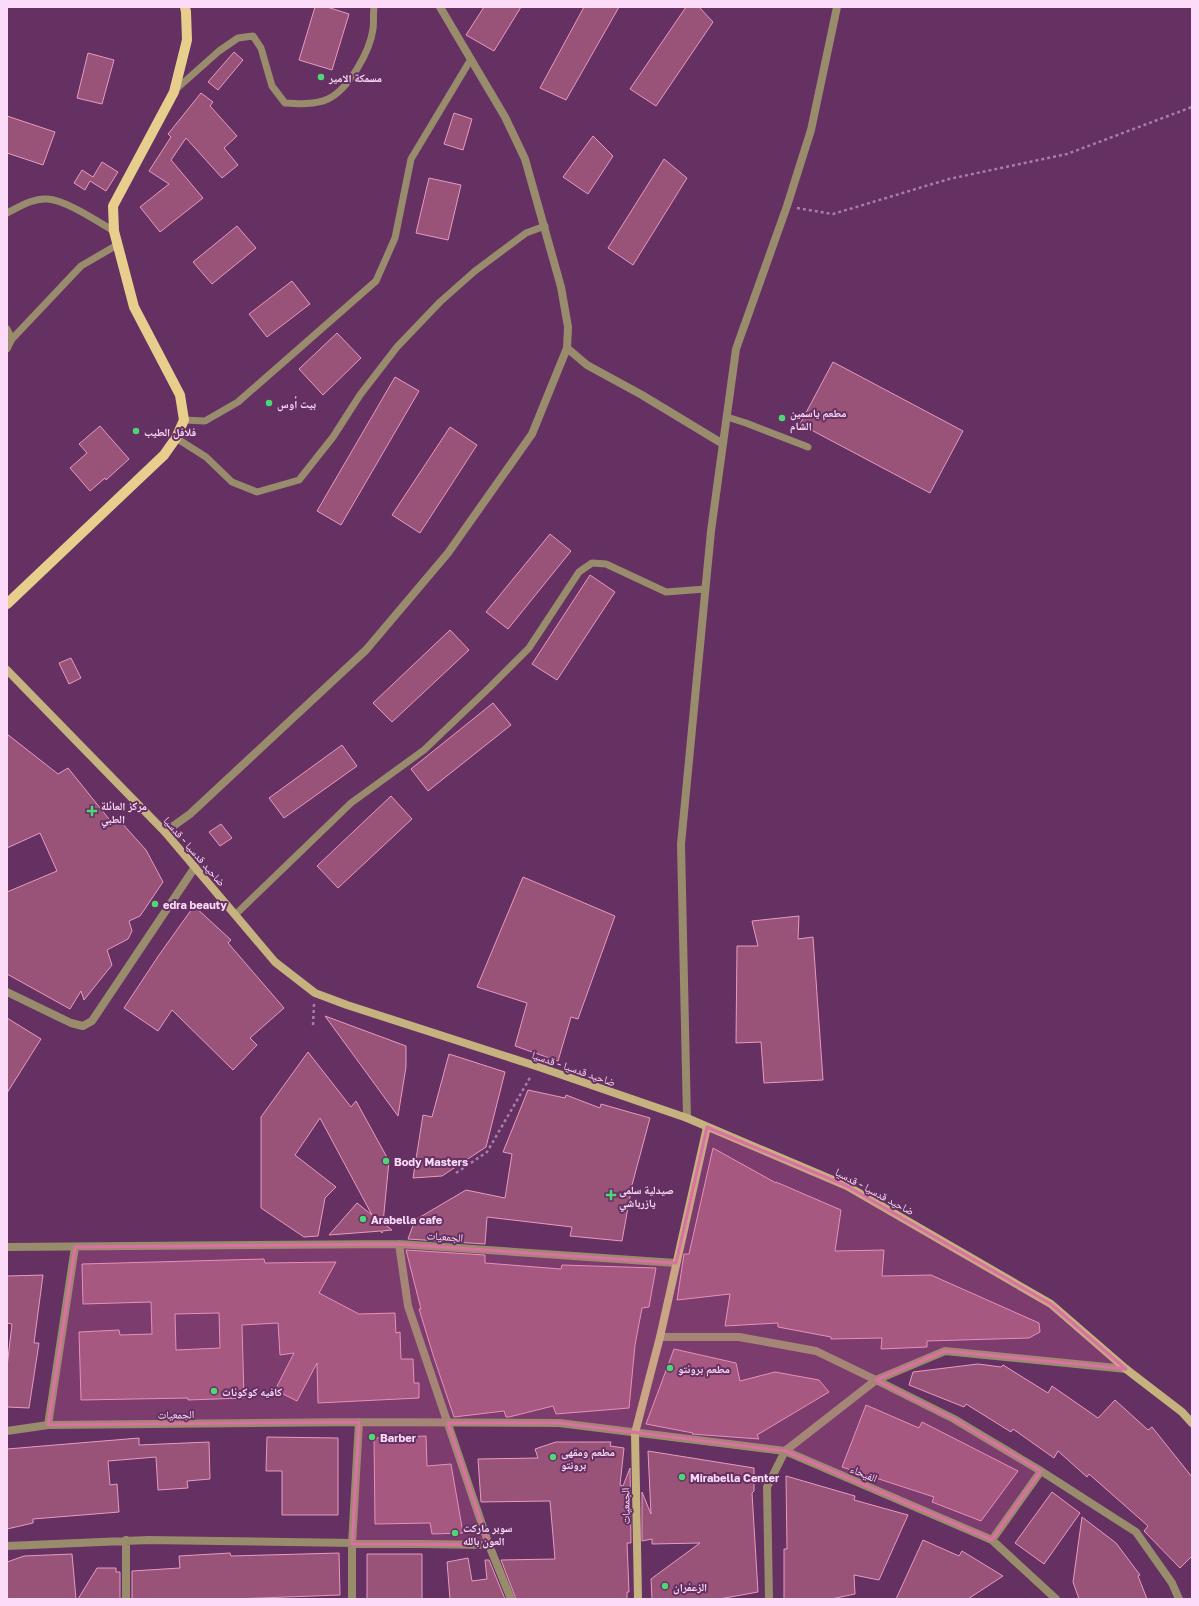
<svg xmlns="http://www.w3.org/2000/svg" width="1199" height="1606" font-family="'Golos Text','Noto Naskh Arabic',sans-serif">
  <rect width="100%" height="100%" fill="#653062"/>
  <path fill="#9a5378" stroke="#e89ac0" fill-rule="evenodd" d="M 315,7 L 327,7 L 349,14 L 332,70 L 299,60 Z
    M 484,7 L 521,7 L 494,51 L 466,35 Z
    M 584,7 L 619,7 L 566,100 L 540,88 Z
    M 686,7 L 699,7 L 713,22 L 656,106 L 630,89 Z
    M 234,52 L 243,60 L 218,90 L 208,82 Z
    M 88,53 L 114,60 L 102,104 L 77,98 Z
    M 201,93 L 213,102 L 210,106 L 237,136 L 224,148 L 238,165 L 222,178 L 186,138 L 171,160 L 203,198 L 160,232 L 140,207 L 169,184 L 149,171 L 171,137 L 168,134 Z
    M 454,113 L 472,119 L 463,150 L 444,144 Z
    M 7,116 L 55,132 L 43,165 L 7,153 Z
    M 593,136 L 613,156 L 588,194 L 563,177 Z
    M 664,159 L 687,178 L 633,265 L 608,248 Z
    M 102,162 L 118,172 L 106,191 L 90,181 L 85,190 L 74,183 L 82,170 L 93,177 Z
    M 429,178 L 461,185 L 448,240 L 416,233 Z
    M 237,226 L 256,248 L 212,284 L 193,262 Z
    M 292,281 L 310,304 L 267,337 L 249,314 Z
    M 337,333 L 361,358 L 323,395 L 299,369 Z
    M 833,362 L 963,431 L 930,493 L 800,424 Z
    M 395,377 L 419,391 L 341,525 L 317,511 Z
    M 100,426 L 129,459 L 106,480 L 105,478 L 90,491 L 70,468 L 87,453 L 79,444 Z
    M 450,427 L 477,445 L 420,533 L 392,515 Z
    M 550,534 L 571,551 L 508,629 L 486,612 Z
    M 590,575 L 615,592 L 557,680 L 532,664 Z
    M 450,630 L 469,650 L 392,722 L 373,703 Z
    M 71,658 L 81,678 L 69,684 L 59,663 Z
    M 493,703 L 511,725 L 428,791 L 411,769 Z
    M 7,734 L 58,774 L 68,768 L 113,824 L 120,821 L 146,850 L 163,882 L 140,916 L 129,921 L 132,931 L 128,939 L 107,950 L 112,965 L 84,1000 L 81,991 L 70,1009 L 7,974 L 7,892 L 57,871 L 40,833 L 7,848 Z
    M 342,745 L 357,766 L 284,818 L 269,798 Z
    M 391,796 L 412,819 L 338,888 L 317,866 Z
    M 221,824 L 232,838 L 220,846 L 209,832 Z
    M 523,877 L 615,916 L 578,1019 L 571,1017 L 558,1061 L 515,1046 L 527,1003 L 477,987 Z
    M 194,906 L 231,940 L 228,943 L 284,1008 L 250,1038 L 257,1045 L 233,1070 L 172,1010 L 158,1031 L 124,1008 L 159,955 Z
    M 799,916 L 798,939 L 813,937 L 823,1080 L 764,1083 L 761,1042 L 736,1043 L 737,946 L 758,946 L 752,921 Z
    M 325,1016 L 406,1046 L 406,1067 L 398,1116 Z
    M 7,1018 L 41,1039 L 7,1093 Z
    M 308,1052 L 351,1107 L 356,1101 L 389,1161 L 383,1223 L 392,1230 L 382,1231 L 382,1233 L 381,1231 L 329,1235 L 357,1203 L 372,1215 L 320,1118 L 295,1155 L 336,1187 L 325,1198 L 318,1236 L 304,1237 L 261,1208 L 261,1117 Z
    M 449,1054 L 505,1072 L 486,1147 L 442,1176 L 413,1178 L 423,1115 L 432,1117 Z
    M 528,1090 L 565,1098 L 566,1095 L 600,1108 L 601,1104 L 650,1118 L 632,1185 L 622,1241 L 570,1236 L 572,1227 L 487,1217 L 485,1244 L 408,1239 L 415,1220 L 466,1190 L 505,1198 L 512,1154 L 503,1152 Z
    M 713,1148 L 776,1183 L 776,1182 L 841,1210 L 835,1251 L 884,1250 L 882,1276 L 931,1275 L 1039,1323 L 1040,1332 L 1029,1338 L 927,1341 L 927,1347 L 881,1349 L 882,1338 L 831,1339 L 831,1337 L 778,1327 L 778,1323 L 725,1326 L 730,1294 L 677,1300 L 684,1254 L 689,1254 Z
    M 406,1250 L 485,1255 L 485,1263 L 561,1269 L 562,1265 L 656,1268 L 649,1307 L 642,1308 L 635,1345 L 629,1408 L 556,1414 L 553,1406 L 509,1417 L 506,1417 L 504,1411 L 454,1417 L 434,1358 L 419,1309 L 421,1309 Z
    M 264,1259 L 265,1263 L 336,1262 L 319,1293 L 359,1314 L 395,1313 L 396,1333 L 400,1332 L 401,1359 L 413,1359 L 414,1383 L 419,1383 L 419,1398 L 318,1403 L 317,1363 L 297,1401 L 275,1390 L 294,1353 L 280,1355 L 278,1323 L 242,1325 L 244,1398 L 188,1400 L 188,1398 L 81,1400 L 79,1332 L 119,1330 L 120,1335 L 152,1334 L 151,1302 L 83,1304 L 82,1264 ZM 219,1313 L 220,1348 L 176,1350 L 175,1314 Z
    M 43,1275 L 34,1343 L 39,1343 L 29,1408 L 7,1407 L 7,1367 L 12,1324 L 7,1323 L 7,1276 Z
    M 674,1349 L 736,1363 L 740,1381 L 775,1372 L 819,1380 L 829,1392 L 757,1435 L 759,1439 L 692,1434 L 693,1433 L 646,1424 Z
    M 978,1364 L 1001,1367 L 1003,1365 L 1048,1393 L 1052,1386 L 1098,1418 L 1115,1400 L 1148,1430 L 1152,1427 L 1192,1477 L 1192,1556 L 1180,1568 L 1144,1531 L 1148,1526 L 1089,1474 L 1087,1477 L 1058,1451 L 1054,1458 L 1013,1429 L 1011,1432 L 966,1404 L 964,1407 L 909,1385 L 913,1372 Z
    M 866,1405 L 919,1428 L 922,1422 L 1018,1471 L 981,1521 L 932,1502 L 934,1497 L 842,1467 Z
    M 426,1436 L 427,1466 L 451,1464 L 463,1533 L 432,1534 L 430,1523 L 375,1524 L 374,1438 Z
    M 267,1437 L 338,1438 L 338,1515 L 282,1515 L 282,1471 L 266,1471 Z
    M 139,1438 L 139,1445 L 209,1442 L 210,1479 L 187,1481 L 188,1488 L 158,1490 L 156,1457 L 108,1461 L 110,1485 L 117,1484 L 119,1512 L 33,1519 L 33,1523 L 7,1529 L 7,1449 Z
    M 556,1442 L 611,1442 L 610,1446 L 624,1448 L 620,1485 L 623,1486 L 630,1468 L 631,1543 L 627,1543 L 629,1592 L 627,1592 L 627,1599 L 516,1599 L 501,1560 L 555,1559 L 550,1501 L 481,1502 L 478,1459 L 538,1458 L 535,1449 Z
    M 648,1451 L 754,1468 L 754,1491 L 752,1493 L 758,1592 L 719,1599 L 652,1599 L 651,1579 L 700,1543 L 652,1544 L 652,1539 L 642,1541 L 642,1492 L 651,1514 Z
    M 786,1476 L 855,1496 L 854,1500 L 908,1515 L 879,1580 L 854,1575 L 855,1594 L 831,1599 L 784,1599 L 784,1549 L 787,1549 Z
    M 1052,1492 L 1080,1513 L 1044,1564 L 1015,1543 Z
    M 1082,1517 L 1116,1543 L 1140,1575 L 1138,1576 L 1147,1599 L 1079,1599 L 1073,1582 Z
    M 923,1540 L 959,1556 L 962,1551 L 1003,1576 L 968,1599 L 896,1599 Z
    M 230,1553 L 231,1556 L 339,1553 L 340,1595 L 233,1599 L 132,1599 L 132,1571 L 180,1568 L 179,1556 Z
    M 72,1554 L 76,1599 L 7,1599 L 7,1562 L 24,1556 Z
    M 367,1554 L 422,1554 L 422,1599 L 367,1599 Z
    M 468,1558 L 472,1581 L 487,1579 L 485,1560 L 489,1560 L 505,1599 L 450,1599 L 447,1562 Z
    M 97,1568 L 116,1568 L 116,1572 L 120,1572 L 120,1599 L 78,1599 Z"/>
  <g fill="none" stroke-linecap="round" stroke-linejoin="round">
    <path stroke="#a97da6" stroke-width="2.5" stroke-dasharray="3 3" stroke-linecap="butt" d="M 797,208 L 833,214 L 949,179 L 1067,154 L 1192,107
      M 313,1025 L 314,1004
      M 456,1173 L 487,1152 L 531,1076"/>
    <path stroke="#988c6c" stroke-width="7" d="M 174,91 L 219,51 L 238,38 L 253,36 L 261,48 L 272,86 L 285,103 C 300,104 314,105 328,99 C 349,89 370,51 373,29 C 374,22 373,14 374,7
      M 7,213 C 19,207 33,198 47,199 C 66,200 97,221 114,231
      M 7,329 L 12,339
      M 7,349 L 12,339 L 81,266 L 117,245
      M 727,417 L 746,423 L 808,447
      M 184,420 L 205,421 L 238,402 L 376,281 L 395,238 L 411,159 L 471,59
      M 176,438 L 206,457 L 232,482 L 257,492 L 299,480 L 333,437 L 360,395 L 397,347 L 440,302 L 475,271 L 526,233 L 545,226
      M 236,914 L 351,803 L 424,750 L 490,687 L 529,648 L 579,572 L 592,563 L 606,564 L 666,592 L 705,589"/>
    <path stroke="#988c6c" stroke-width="8" d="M 567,348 L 587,365 L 642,395 L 723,444
      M 165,832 L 190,814 L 366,650 L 448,553 L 532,434 L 567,348 L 568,327 L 561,287 L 525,159 L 505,117 L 440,7
      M 7,992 L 71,1023 L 83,1026 L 92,1021 L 195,867
      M 687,1118 L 681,844 L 711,531 L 736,349 L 787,206 L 811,130 L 837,7
      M 7,1247 L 399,1244 L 676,1263
      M 660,1337 L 739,1337 L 816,1351 L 876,1380 L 785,1451 L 767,1487 L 769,1599
      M 876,1380 L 945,1351 L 1126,1369
      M 876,1380 L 954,1419 L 1041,1471
      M 48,1425 L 75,1247
      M 7,1431 L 48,1425 L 359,1422 L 559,1423 L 785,1451 L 992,1540 L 1056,1599
      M 992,1540 L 1041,1471 L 1136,1532 L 1172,1583 L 1179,1599
      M 489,1545 L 511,1599
      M 7,1546 L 148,1540 L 489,1545 L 408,1306 L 399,1244
      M 126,1599 L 126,1540
      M 352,1599 L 352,1544 L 359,1422"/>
    <path stroke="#c5b27f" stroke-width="8" d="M 7,670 L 165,832 L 275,962 L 315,993 L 347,1005 L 536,1066 L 687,1118 L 847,1186 L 1051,1304 L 1126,1369 L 1182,1412 L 1192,1423
      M 638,1599 L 635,1433 L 660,1337 L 707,1127"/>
    <path stroke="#e8ce8c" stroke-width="10" d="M 7,604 L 164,455 L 176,438 L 184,420 L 180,395 L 134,307 L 114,231 L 113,206 L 174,92 L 187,40 L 186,12 L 185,7"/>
  </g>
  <path fill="#dc70a2" fill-opacity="0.2" stroke="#dc70a2" stroke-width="3" stroke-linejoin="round" d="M 707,1127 L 847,1186 L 1051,1304 L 1126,1369 L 945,1351 L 876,1380 L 954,1419 L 1041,1471 L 992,1540 L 785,1451 L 559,1423 L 448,1423 L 489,1545 L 352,1544 L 359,1422 L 48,1425 L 75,1247 L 399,1244 L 676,1263 Z"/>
  <g fill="#4fd675" stroke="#653062" stroke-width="1.5">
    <circle cx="321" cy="77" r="4"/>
    <circle cx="269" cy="403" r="4"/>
    <circle cx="782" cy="418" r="4"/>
    <circle cx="136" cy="431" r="4"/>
    <path d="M90 805h4v4h4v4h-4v4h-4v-4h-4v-4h4z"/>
    <circle cx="155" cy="904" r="4"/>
    <circle cx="386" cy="1161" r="4"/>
    <path d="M609 1189h4v4h4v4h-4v4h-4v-4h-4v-4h4z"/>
    <circle cx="363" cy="1219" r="4"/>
    <circle cx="670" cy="1368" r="4"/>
    <circle cx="214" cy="1391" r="4"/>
    <circle cx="372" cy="1437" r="4"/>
    <circle cx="553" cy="1457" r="4"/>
    <circle cx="682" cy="1477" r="4"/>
    <circle cx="455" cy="1533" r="4"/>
    <circle cx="665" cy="1586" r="4"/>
  </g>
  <g text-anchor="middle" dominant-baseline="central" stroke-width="4" stroke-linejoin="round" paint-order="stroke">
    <g font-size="11" font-weight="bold" fill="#fbdbf8" stroke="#653062" text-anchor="start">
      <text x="329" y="77">مسمكة الامير</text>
      <text x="277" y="403">بيت أوس</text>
      <text x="790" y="412">مطعم ياسمين<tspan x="790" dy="13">الشام</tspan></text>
      <text x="144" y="431">فلافل الطيب</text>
      <text x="101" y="805">مركز العائلة<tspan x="101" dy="13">الطبي</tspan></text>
      <text x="163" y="904">edra beauty</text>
      <text x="394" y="1161">Body Masters</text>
      <text x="619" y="1189">صيدلية سلمى<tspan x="619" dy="13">يازرباشي</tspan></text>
      <text x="371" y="1219">Arabella cafe</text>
      <text x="678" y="1368">مطعم برونتو</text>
      <text x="222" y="1391">كافيه كوكونات</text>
      <text x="380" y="1437">Barber</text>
      <text x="561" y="1451">مطعم ومقهى<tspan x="561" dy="13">برونتو</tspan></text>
      <text x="690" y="1477">Mirabella Center</text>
      <text x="463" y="1527">سوبر ماركت<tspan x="463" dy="13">العون بالله</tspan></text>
      <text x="673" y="1586">الزعفران</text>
    </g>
    <g font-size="11" fill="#fbdbf8" stroke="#653062">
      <text transform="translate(195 851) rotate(49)">ضاحيد قدسيا - قدسيا</text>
      <text transform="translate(574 1068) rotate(19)">ضاحيد قدسيا - قدسيا</text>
      <text transform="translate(875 1191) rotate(28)">ضاحيد قدسيا - قدسيا</text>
      <text transform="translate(445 1236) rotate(4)">الجمعيات</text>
      <text transform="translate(176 1414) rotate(-1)">الجمعيات</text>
      <text transform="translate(864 1473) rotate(23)">الفيحاء</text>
      <text transform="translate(625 1506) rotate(-91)">الجمعيات</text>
    </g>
  </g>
  <rect width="1199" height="1606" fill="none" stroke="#fbdbf8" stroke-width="16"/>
</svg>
